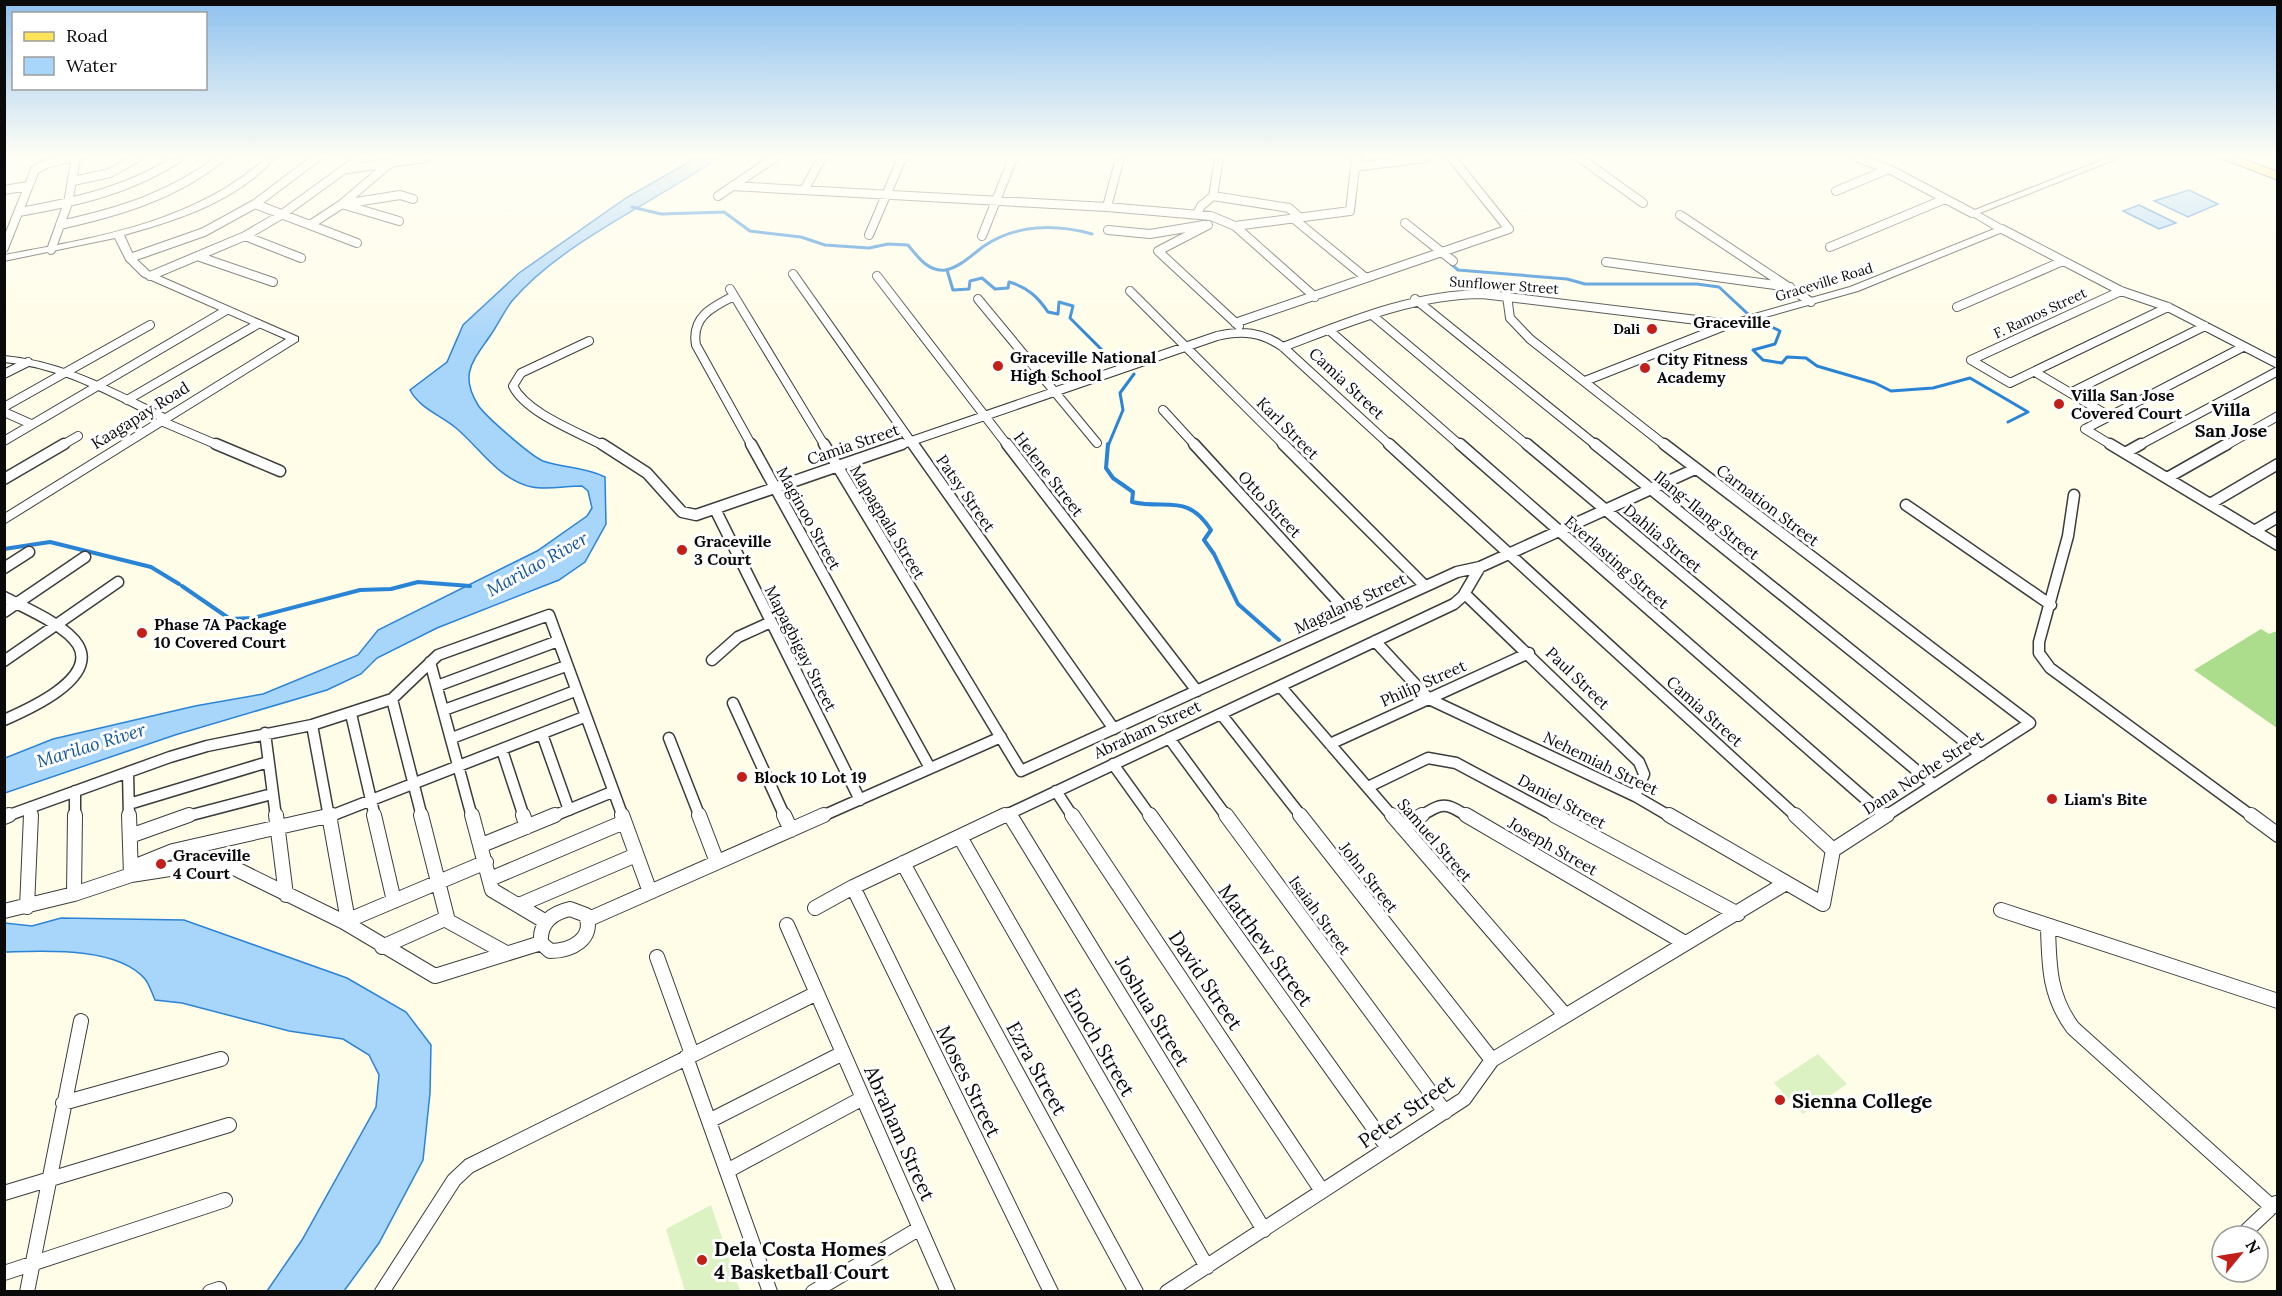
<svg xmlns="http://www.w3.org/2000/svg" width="2282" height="1296" font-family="Lora,serif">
  <rect width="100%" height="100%" fill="#fffce8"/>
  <path fill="#abdd8d" d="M 2261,629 L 2269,634 L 2277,631 L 2277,728 L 2194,670 Z"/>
  <path fill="#ddf2c2" d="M 1818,1054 L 1847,1084 L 1803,1114 L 1774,1083 Z
    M 711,1205 L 740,1291 L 685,1291 L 666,1229 Z"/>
  <path fill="#a8d5fa" stroke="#2a84d6" stroke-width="1.5" d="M 696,158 L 718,158 C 655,202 562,242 512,301 C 504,311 498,325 490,336 C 473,361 459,374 478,405 C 484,415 531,456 543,461 C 563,468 586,467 605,477 L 606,524 L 585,562 L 559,580 L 437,628 L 377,658 L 361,674 L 327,690 L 175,735 L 5,793 L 5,758 L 53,739 L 195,706 L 263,694 L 358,655 L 378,630 L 537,551 L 587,516 L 592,508 L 588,491 L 582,486 C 566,486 547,490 532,487 C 499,480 480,448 456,428 C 442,416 419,408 410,390 L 447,362 L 463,325 L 519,273 L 626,198 Z
    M 2189,190 L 2218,204 L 2188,217 L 2154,201 Z
    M 2139,205 L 2176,223 L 2159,229 L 2123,211 Z
    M 61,918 L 184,920 L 347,978 L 406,1012 L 431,1045 L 430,1093 L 423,1160 L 379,1243 L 344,1291 L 267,1291 L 302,1240 L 376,1107 L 379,1075 L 369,1055 L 343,1039 L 289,1031 L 182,1003 L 155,1000 C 152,993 149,984 145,979 C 117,946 43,951 5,952 L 5,923 L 32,926 Z"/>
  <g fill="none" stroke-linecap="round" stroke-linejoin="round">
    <path stroke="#2a84d6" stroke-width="3" d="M 632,207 L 661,214 L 724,212 L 750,231 L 801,237 L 825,245 L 869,248 L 888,244 L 908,245 C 917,256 928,272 945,270 C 959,268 973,254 984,246 C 1016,224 1056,224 1092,234
      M 1451,264 L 1458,270 L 1567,279 L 1585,284 L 1697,284 L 1719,287 L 1748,314
      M 947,270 L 953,290 L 969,289 L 970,281 L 982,278 L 995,289 L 1008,288 L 1009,282 C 1027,287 1038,297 1048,312 L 1058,314 L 1059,302 L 1073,306 L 1070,318 L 1108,356 L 1120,357
      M 1759,321 L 1780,331 L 1775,344 L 1753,350 L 1763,360 L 1782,363 L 1787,357 L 1806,358 L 1817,366 L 1875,383 L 1891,391 L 1933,388 L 1970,378 L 2028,412 L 2008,422
      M 1108,446 L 1123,410 L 1120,393 L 1134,374"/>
    <path stroke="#2a84d6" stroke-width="4" d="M 1108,444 L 1106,468 L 1113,478 L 1133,492 L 1132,502 C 1168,510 1187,493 1211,530 L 1204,540 L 1214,554 L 1238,604 L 1279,640
      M 4,549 L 50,542 L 151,567 L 179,584
      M 182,586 L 230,619 L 253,618 L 360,590 L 391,589 L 418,582 L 470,586"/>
    <defs>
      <path id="minor-far2" d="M 1219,158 L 1213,196 L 1289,208 L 1300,218
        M 1580,158 L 1643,203
        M 1858,158 L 1889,169 L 1972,213
        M 1355,167 L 1425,158
        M 348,169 L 425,158
        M 73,181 L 110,173 L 137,158
        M 732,186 L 1107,207 L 1211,216 L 1235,226 L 1315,297
        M 4,190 L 28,186
        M 804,190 L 822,158
        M 1836,191 L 1889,169
        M 718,196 L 774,158
        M 255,204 L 357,243
        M 343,204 L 400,195 L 413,199
        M 345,205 L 399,221
        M 1107,207 L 1120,158
        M 19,212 C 76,202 130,190 179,158
        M 1197,214 L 1201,206 L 1213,196
        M 1680,215 L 1811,302
        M 1294,219 L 1366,278
        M 1405,223 L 1453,261
        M 60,225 C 119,212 173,196 221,158
        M 310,225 L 342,204 L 396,158
        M 1208,225 L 1158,251 L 1239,326
        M 1235,226 L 1350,211 L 1356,158
        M 2002,229 L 2121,291 L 2168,307 L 2278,364
        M 1108,230 L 1150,234 L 1204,225
        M 869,235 L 902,158
        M 245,236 L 301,258
        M 982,236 L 1013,158
        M 1830,247 L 1945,199
        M 4,248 L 35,170 L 46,164 L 71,158
        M 51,250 L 68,203 L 76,158
        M 200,257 L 273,282
        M 130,258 L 204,232 L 255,204 L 316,158
        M 1606,262 L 1790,287
        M 793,274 L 914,446
        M 150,276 L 245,236 L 281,215 L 360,158
        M 877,276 L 1008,446
        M 730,289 L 825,446
        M 1130,291 L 1285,446
        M 734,296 C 712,307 691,317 696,345 L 752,446
        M 1507,296 L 1510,318 L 1530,339 L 1666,446
        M 978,299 L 1097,443
        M 1415,299 L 1597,446
        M 1957,307 L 2063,261
        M 1372,315 L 1528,446
        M 1235,323 L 1509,229 L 1452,158
        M 1329,330 L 1461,446
        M 589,341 L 521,373 L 513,386 C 526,413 578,432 604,446
        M 1283,347 C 1349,322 1411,295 1482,294 L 1730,324
        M 1971,360 L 2010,383 L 2168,307
        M 1971,360 L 2121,291
        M 2035,372 L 2109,416
        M 4,374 L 28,362
        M 1585,381 L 1727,325
        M 2070,393 L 2205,326
        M 127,400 L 258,324
        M 4,407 L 150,325
        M 1163,410 L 1196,446
        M 4,412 L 31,424
        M 161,421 L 220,446
        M 2085,429 L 2113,446
        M 2085,429 L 2243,347
        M 4,441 L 225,311
        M 61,446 L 78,436
        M 897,446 L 1217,336 C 1242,330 1262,332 1283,347 L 1391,446
        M 2138,446 L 2278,371
        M 2225,446 L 2278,416"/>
      <path id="minor-far1" d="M 216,444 L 280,471
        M 602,444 L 647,473 L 682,512 L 696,515 L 902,444
        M 751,444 L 930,768
        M 824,444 L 1021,771 L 1457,572 L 1480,567 L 1695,469
        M 913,444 L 1114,729
        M 1007,444 L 1197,691
        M 1194,444 L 1354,619
        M 1283,444 L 1425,586
        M 1389,444 L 1797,817
        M 1460,444 L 1885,816
        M 1527,444 L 1934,785
        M 1595,444 L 1981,755
        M 1664,444 L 2030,723 L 1884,817
        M 2110,444 L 2278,545
        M 2125,453 L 2141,444
        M 2167,478 L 2227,444
        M 4,479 L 64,444
        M 2074,495 L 2068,536 L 2039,642 L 2039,653 L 2050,668 L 2253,817
        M 2210,504 L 2278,464
        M 1906,505 L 2051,605
        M 715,509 L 860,800
        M 2254,531 L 2278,517
        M 4,568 L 29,552
        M 1465,594 L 1639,762 L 1644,774 L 1635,796
        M 4,597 C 25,608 66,625 78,645 C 98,679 27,710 4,720
        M 4,612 L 85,557
        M 1375,641 L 1429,699 L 1635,796 L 1671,817
        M 712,660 L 738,637 L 771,622
        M 4,661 L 118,582
        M 430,662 L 472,817
        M 437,686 L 558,641
        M 1280,686 L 1393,817
        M 392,699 L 422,817
        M 733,703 L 785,817
        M 444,710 L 566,666
        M 351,714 L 375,817
        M 1221,714 L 1302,817
        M 312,725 L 329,817
        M 265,733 L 276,817
        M 542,734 L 569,810
        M 452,738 L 575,691
        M 669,738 L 700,817
        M 1169,738 L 1227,817
        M 1330,744 L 1529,653
        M 502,750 L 524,817
        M 1113,764 L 1151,817
        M 128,772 L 129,817
        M 1368,787 L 1428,758 L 1456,763 L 1557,817
        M 1056,791 L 1073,817
        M 129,804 L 268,762
        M 1009,813 L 1011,817
        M 4,817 L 170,757 L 207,746 L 312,725 L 392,699 L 438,655 L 549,615 L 623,817
        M 31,817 L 31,807
        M 75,817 L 75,791
        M 184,817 L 272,794
        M 328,817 L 584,717
        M 551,817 L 612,792
        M 820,817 L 1001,737
        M 1002,817 L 1454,604 L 1463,596 L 1480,567
        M 1419,817 C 1444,802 1444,802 1469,817"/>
      <path id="minor" d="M 129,815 L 131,875
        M 276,815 L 286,895
        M 329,815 L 348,921
        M 374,815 L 394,901
        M 421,815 L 448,921 L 506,953
        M 472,815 L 492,890 L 546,922
        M 523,815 L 527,827
        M 622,815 L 650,892
        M 699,815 L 717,862
        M 784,815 L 791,830
        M 1010,815 L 1264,1230
        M 1072,815 L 1322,1191
        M 1150,815 L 1388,1148
        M 1226,815 L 1445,1112
        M 1300,815 L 1492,1060
        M 1392,815 L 1565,1015
        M 1466,815 L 1685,943
        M 1554,815 L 1738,914
        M 1669,815 L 1823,904 L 1833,850
        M 1795,815 L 1833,850
        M 2251,815 L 2278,835
        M 4,817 L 9,815
        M 1402,827 L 1422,815
        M 130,836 L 189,815
        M 960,837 L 1207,1267
        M 482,845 L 555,815
        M 1833,850 L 1887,815
        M 903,863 L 1136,1292
        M 131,868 L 173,851 L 332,815
        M 490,879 L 624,822
        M 853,887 L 1051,1292
        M 74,894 L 75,815
        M 519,905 L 636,855
        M 27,907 L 31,815
        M 815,908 L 853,887 L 1005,815
        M 570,909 L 586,915 C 595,939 571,951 550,951 L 541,943 C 539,923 552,913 570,909 Z
        M 2001,910 L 2278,1001
        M 4,911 L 74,894 L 131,875 L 189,866 L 232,867 L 344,922 L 435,976 L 541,943
        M 589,919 L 824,815
        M 344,922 L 486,862
        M 787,925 L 948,1292
        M 2048,926 C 2049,965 2049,996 2073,1028 L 2272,1207
        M 382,947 L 447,918
        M 657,957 L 692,1054
        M 686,1057 L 770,1292
        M 63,1103 L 221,1059
        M 709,1121 L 843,1053
        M 727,1171 L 863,1098
        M 4,1193 L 229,1125
        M 2241,1236 L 2276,1203
        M 4,1273 L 225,1200
        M 27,1292 L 81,1021
        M 210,1292 L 219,1289
        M 382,1292 L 454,1180 L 469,1166 L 817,993
        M 813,1292 L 920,1228
        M 1167,1292 L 1464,1099 L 1492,1060 L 1786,883"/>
      <path id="tertiary" d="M 266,158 L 275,158 C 237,201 178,220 124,235 L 134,257 L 150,272 L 298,337 L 298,341 L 4,524 L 4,514 L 157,419 C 109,395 60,367 4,362 L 4,356 C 63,361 114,389 165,414 L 286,339 L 142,276 L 126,260 L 115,238 L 4,261 L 4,255 C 96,238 195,222 266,158 Z
        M 2107,158 L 2119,158 L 1980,213 L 2005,227 L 2005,231 L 1858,291 L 1730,327 L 1725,324 L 1726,322 L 1850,287 L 1994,229 L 1967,213 Z"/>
      <path id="primary" d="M 2221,158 L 2239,158 L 2278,172 L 2278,180 Z"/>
    </defs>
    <use href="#minor-far2" stroke="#3d3d3d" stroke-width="10"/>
    <use href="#minor-far1" stroke="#3d3d3d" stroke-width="13"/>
    <use href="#minor" stroke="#3d3d3d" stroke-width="16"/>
    <use href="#tertiary" stroke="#3d3d3d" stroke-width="2"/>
    <use href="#primary" stroke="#1b1b1b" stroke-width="2"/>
    <use href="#minor-far2" stroke="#fff" stroke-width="8"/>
    <use href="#minor-far1" stroke="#fff" stroke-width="10"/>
    <use href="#minor" stroke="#fff" stroke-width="14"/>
    <use href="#tertiary" fill="#fff" fill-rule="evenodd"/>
    <use href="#primary" fill="#ffe358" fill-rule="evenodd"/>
  </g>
  <linearGradient id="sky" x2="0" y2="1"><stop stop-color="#8ec1ef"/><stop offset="0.46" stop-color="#fffef5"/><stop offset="1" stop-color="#fffef5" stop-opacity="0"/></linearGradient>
  <rect width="2282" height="340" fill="url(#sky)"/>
  <g fill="#c31f1a" stroke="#fff" stroke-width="2">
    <circle cx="1652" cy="329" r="6"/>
    <circle cx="998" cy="366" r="6"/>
    <circle cx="1645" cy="368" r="6"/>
    <circle cx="2059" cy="404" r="6"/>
    <circle cx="682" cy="550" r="6"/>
    <circle cx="142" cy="633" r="6"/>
    <circle cx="742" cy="777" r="6"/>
    <circle cx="2052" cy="799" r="6"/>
    <circle cx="161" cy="864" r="6"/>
    <circle cx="1780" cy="1100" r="6"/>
    <circle cx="702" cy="1260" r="6"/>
  </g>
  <g text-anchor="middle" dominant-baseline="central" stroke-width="6" stroke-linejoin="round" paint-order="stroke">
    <g font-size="14" fill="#0a0a0a" stroke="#fff">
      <text transform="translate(1824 282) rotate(-17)">Graceville Road</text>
      <text transform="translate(1504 285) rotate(4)">Sunflower Street</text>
      <text transform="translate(2040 313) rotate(-25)">F. Ramos Street</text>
    </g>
    <g font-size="14" font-weight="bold" fill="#0a0a0a" stroke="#fff" text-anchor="end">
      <text x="1640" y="329">Dali</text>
    </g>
    <g font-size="16" font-weight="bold" fill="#0a0a0a" stroke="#fff">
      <text x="1732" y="322">Graceville</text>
    </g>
    <g font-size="16" font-weight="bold" fill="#0a0a0a" stroke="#fff" text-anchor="start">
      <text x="1010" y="357">Graceville National<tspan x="1010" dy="18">High School</tspan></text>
      <text x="1657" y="359">City Fitness<tspan x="1657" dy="18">Academy</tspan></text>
      <text x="2071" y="395">Villa San Jose<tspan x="2071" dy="18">Covered Court</tspan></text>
      <text x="694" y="541">Graceville<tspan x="694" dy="18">3 Court</tspan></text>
      <text x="154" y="624">Phase 7A Package<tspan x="154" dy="18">10 Covered Court</tspan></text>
      <text x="754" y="777">Block 10 Lot 19</text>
      <text x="2064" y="799">Liam's Bite</text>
      <text x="173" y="855">Graceville<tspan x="173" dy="18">4 Court</tspan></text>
    </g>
    <g font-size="16" fill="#0a0a0a" stroke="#fff">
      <text transform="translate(1347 383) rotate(43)">Camia Street</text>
      <text transform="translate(140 415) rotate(-32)">Kaagapay Road</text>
      <text transform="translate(1288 428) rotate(45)">Karl Street</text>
      <text transform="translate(853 444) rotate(-19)">Camia Street</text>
      <text transform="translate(1049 474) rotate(52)">Helene Street</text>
      <text transform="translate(966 493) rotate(55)">Patsy Street</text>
      <text transform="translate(1270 504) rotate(47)">Otto Street</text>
      <text transform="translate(1768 505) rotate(37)">Carnation Street</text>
      <text transform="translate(1707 515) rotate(39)">Ilang-Ilang Street</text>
      <text transform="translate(809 518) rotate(61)">Maginoo Street</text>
      <text transform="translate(888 522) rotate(59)">Mapagpala Street</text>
      <text transform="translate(1663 538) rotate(40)">Dahlia Street</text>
      <text transform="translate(1617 562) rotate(41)">Everlasting Street</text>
      <text transform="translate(1350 603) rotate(-25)">Magalang Street</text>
      <text transform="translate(801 648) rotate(63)">Mapagbigay Street</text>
      <text transform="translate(1578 678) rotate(44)">Paul Street</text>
      <text transform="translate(1423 683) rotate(-24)">Philip Street</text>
      <text transform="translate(1705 711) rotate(42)">Camia Street</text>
      <text transform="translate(1147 729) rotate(-25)">Abraham Street</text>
      <text transform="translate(1601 763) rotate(26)">Nehemiah Street</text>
      <text transform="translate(1923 772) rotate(-33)">Dana Noche Street</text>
      <text transform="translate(1562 801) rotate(28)">Daniel Street</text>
      <text transform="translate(1435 840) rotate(49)">Samuel Street</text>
      <text transform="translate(1553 846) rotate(30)">Joseph Street</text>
      <text transform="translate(1369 877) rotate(52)">John Street</text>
      <text transform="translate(1320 915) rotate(54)">Isaiah Street</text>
    </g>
    <g font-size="18" font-weight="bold" fill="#0a0a0a" stroke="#fff">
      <text x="2231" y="409">Villa<tspan x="2231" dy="21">San Jose</tspan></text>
    </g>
    <g font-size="18" font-style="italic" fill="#0d55a3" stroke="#fff">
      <text transform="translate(537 564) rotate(-29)">Marilao River</text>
      <text transform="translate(91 745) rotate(-17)">Marilao River</text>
    </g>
    <g font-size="20" fill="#0a0a0a" stroke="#fff">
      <text transform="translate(1266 945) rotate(54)">Matthew Street</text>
      <text transform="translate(1206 980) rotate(56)">David Street</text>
      <text transform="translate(1153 1011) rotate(59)">Joshua Street</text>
      <text transform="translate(1100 1042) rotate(60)">Enoch Street</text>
      <text transform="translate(1037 1068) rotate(61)">Ezra Street</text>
      <text transform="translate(969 1081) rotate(64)">Moses Street</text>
      <text transform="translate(1406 1111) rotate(-35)">Peter Street</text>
      <text transform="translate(900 1133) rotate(66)">Abraham Street</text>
    </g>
    <g font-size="20" font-weight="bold" fill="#0a0a0a" stroke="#fff" text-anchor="start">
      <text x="1792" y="1100">Sienna College</text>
      <text x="714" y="1248">Dela Costa Homes<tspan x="714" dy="23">4 Basketball Court</tspan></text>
    </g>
  </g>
  <rect width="2282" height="1296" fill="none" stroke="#0a0a0a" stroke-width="12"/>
  <rect x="12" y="12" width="195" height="78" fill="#ffffff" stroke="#9d9d9d" stroke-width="1.5"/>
  <rect x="24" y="32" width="30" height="9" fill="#ffe358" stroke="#9d9d9d" stroke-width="1.5"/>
  <text x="66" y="42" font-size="18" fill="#0a0a0a">Road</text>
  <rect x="24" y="57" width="30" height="18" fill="#a8d5fa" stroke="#9d9d9d" stroke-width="1.5"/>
  <text x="66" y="72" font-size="18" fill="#0a0a0a">Water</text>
  <g transform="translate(2240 1254) rotate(60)"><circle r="28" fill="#ffffff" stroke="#9d9d9d" stroke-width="1.5"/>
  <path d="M0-4.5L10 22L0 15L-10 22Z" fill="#c31f1a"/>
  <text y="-9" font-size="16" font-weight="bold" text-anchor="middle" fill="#0a0a0a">N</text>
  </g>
</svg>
